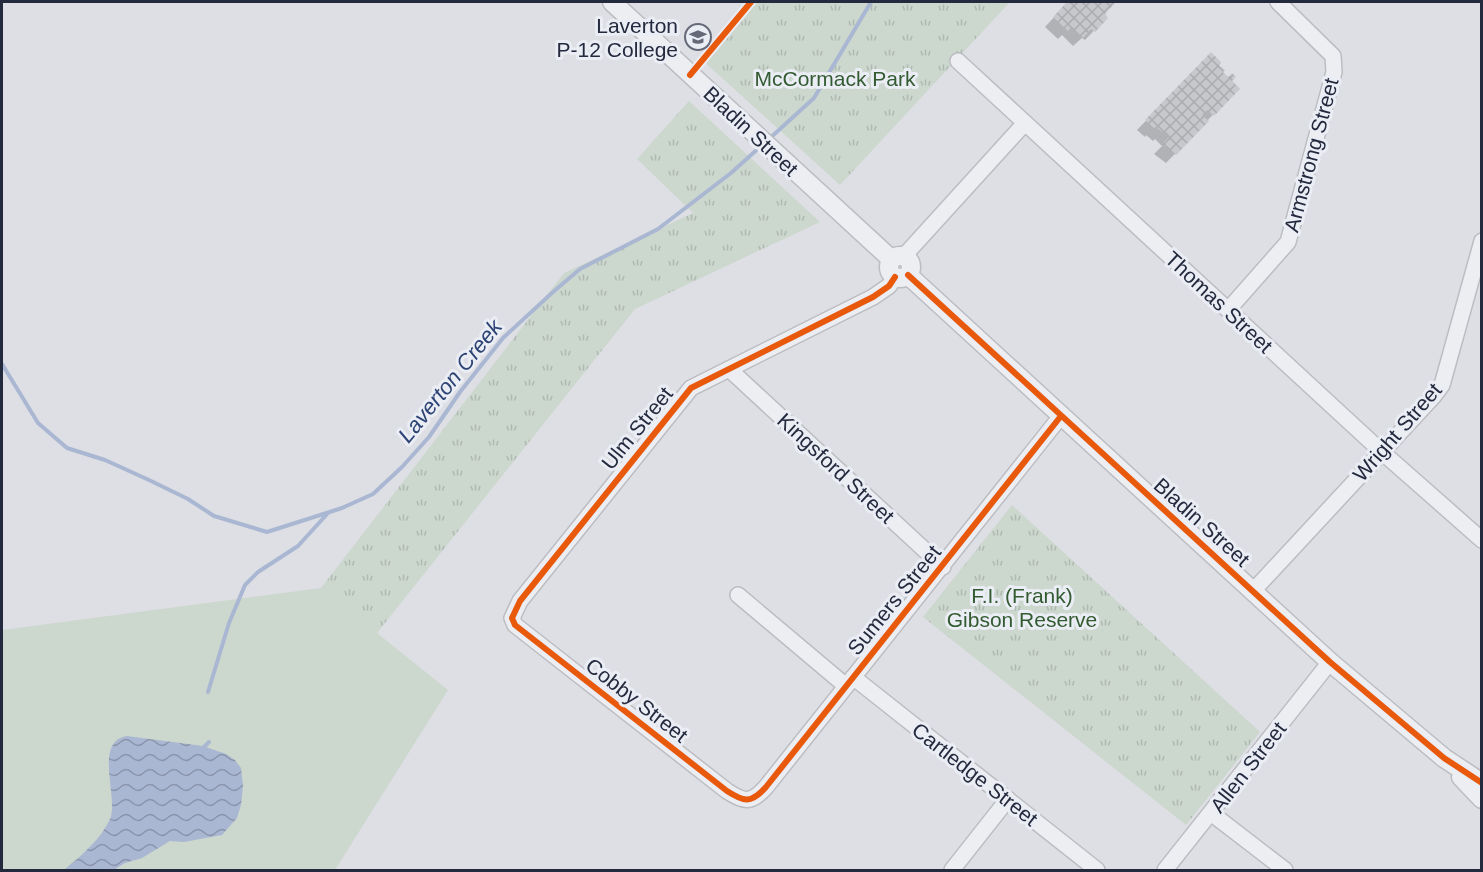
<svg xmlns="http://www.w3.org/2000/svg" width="1483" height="872" font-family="Arial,sans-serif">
  <defs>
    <pattern id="park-tufts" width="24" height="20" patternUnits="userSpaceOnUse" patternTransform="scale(1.5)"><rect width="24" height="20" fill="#ccd7ce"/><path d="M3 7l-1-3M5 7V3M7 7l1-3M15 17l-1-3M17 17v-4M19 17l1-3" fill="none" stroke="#afb9b2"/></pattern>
    <pattern id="water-waves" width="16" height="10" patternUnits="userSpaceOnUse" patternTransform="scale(1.5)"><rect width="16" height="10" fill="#aab7d2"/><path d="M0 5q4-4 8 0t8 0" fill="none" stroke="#8a95ac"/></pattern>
    <pattern id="building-cross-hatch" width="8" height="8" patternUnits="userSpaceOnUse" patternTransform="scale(1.5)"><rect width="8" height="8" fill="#c6c8cc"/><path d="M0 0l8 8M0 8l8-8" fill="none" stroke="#aaacb0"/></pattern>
  </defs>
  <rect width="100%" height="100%" fill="#dedfe4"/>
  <path fill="#ccd7ce" d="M 321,588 L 448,690 L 335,870 L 2,870 L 2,630 Z"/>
  <path fill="url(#park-tufts)" d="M 748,2 L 1010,2 L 840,185 L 701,59 Z
    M 689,101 L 820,222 L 635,309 L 377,633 L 321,588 L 564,273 L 693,213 L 637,159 Z
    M 1012,505 L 1260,732 L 1186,825 L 923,617 Z"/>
  <path fill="url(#water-waves)" d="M 127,736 L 203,746 L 226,754 L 235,760 L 241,768 L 243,786 L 241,805 L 237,818 L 222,835 L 184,842 L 170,841 L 142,858 L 125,863 L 114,870 L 64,870 C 81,856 101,839 110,819 C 119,798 93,741 127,736 Z"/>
  <path fill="#0003" d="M 1068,2 L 1114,2 L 1103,14 L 1106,18 L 1085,40 L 1082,38 L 1073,46 L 1062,35 L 1058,39 L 1045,27 Z
    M 1211,54 L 1221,72 L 1238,89 L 1166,163 L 1154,154 L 1162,146 L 1155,139 L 1153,141 L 1146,135 L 1145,137 L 1137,130 Z"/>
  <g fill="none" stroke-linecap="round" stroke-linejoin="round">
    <path stroke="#aab7d2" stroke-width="4" d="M 769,139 L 814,98 L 871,2
      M 2,364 L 38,423 L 67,448 L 105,460 L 149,480 L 188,499 L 214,516 L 267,532 L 342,508 L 373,494 L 402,467 L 429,437 L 460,392 L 503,338 L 553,292 L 580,269 L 658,229 L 731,173 L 761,146
      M 208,692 L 229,623 L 245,585 L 258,572 L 298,546 L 328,513
      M 202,749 L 209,742"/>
  </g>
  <path fill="url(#building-cross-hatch)" d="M 1067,2 L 1116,2 L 1105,14 L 1108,18 L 1095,32 L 1091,29 L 1083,38 L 1071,27 L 1068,31 L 1053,17 Z
    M 1211,52 L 1221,62 L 1219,65 L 1225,70 L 1223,72 L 1228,77 L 1232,73 L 1236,77 L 1232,81 L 1240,89 L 1214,116 L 1207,110 L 1202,115 L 1209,121 L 1176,155 L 1162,144 L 1170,136 L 1165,131 L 1163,133 L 1156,127 L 1155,129 L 1145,120 Z"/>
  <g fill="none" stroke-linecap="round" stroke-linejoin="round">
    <defs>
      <path id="minor" d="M 958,61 L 1382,452 L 1482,540
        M 904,256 L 1025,123
        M 895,277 L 889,286 L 873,297 L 691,388 L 520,601 L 512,618 L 515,625 L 727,791 C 744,802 751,804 766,787 L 1061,416
        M 1228,310 L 1288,242 L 1334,72 L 1333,56 L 1278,2
        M 729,369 L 943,567
        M 1253,591 L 1433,397 L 1442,385 L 1482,241
        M 738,595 L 846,686
        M 853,677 L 1097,870
        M 1211,813 L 1285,870
        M 952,870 L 1008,799
        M 1165,870 L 1330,662"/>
      <path id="tertiary" d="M 612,2 L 891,259
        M889 267a11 11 0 1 1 22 0a11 11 0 1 1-22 0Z
        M 908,275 L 1330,662 L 1444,758 L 1482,783
        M 1461,777 L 1482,799"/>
    </defs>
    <use href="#minor" stroke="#bcbdc2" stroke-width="18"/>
    <use href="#tertiary" stroke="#bcbdc2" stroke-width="21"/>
    <use href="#minor" stroke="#edeef1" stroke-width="15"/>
    <use href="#tertiary" stroke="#edeef1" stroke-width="18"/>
    <defs>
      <path id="cycleway" d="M 690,75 L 751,2
        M 908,275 L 1330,662 L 1444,758 L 1482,783
        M 895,277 L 889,286 L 873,297 L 691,388 L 520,601 L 512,618 L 515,625 L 727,791 C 744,802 751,804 766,787 L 1061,416"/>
    </defs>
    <use href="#cycleway" stroke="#ebedf5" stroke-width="10"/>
    <use href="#cycleway" stroke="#e8590c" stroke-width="6"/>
  </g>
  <defs>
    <symbol id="school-ring" viewBox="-11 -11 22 22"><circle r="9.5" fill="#ebedf5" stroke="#656978" stroke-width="1.5"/><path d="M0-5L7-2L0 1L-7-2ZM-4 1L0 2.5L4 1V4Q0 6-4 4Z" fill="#656978"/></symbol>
  </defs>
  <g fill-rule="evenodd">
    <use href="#school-ring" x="683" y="22" width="30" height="30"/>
  </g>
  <g text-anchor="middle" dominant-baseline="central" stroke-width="6" stroke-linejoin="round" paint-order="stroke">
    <g font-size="21" fill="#242a3e" stroke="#ebedf5" text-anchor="end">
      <text x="678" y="25">Laverton<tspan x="678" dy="24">P-12 College</tspan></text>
    </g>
    <g font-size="21" fill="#335b31" stroke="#ebedf5">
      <text x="835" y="78">McCormack Park</text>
      <text x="1022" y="595">F.I. (Frank)<tspan x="1022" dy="24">Gibson Reserve</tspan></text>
    </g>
    <g font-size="21" fill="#242a3e" stroke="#ebedf5">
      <text transform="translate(751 131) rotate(43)">Bladin Street</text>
      <text transform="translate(1311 155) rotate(-75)">Armstrong Street</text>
      <text transform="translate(1219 302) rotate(43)">Thomas Street</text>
      <text transform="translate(637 428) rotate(-51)">Ulm Street</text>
      <text transform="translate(1397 432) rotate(-49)">Wright Street</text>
      <text transform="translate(836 468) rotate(43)">Kingsford Street</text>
      <text transform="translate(1202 522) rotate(42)">Bladin Street</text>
      <text transform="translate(894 600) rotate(-51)">Sumers Street</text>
      <text transform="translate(637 700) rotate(38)">Cobby Street</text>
      <text transform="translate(1248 767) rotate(-52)">Allen Street</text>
      <text transform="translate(975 774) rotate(38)">Cartledge Street</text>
    </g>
    <g font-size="22" font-style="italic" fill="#2c4374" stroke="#ebedf5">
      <text transform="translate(450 381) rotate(-51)">Laverton Creek</text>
    </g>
  </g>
  <rect width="1483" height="872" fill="none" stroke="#242a3e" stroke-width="6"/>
</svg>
